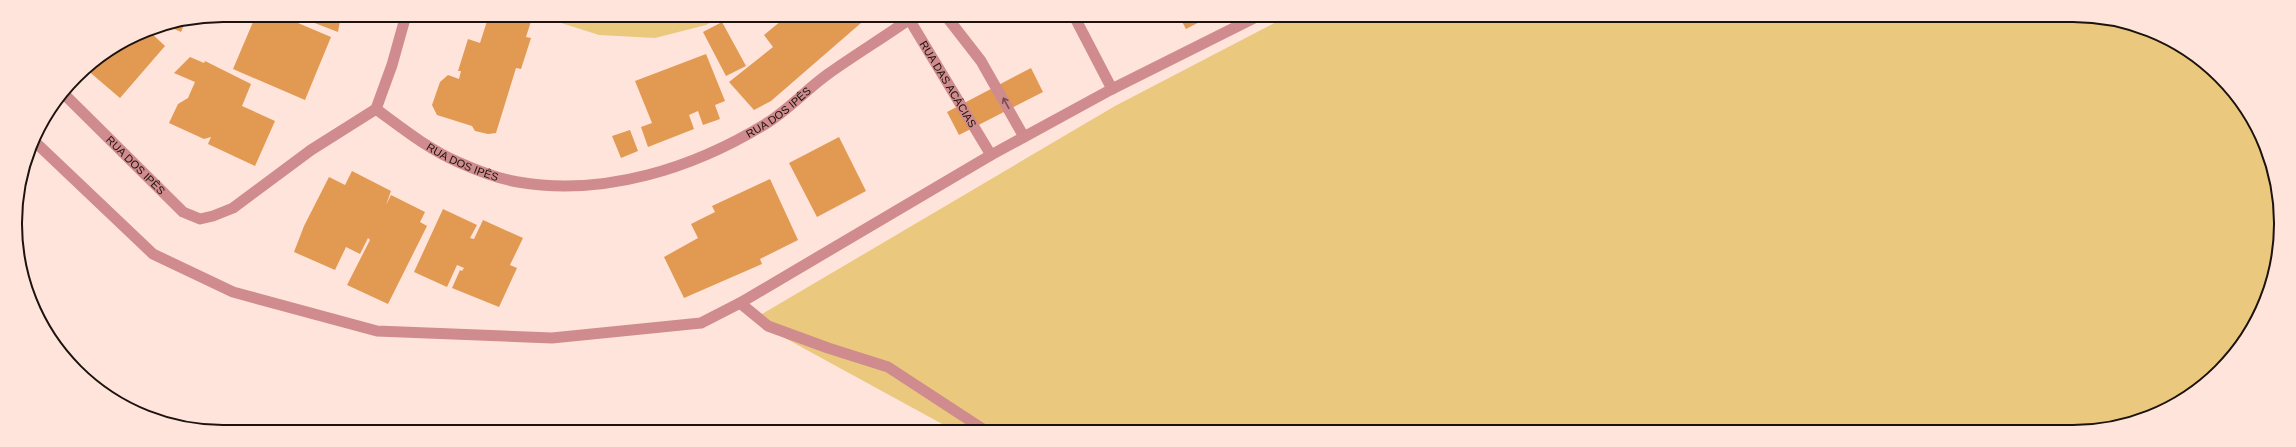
<svg xmlns="http://www.w3.org/2000/svg" width="2296" height="447" font-family="Helvetica,sans-serif">
  <rect width="100%" height="100%" fill="#fee4db"/>
  <path fill="#eac97f" d="M 536,15 L 724,15 L 706,25 L 655,38 L 599,35 Z
    M 1288,16 L 2099,17 L 2177,43 L 2238,96 L 2274,169 L 2279,250 L 2259,316 L 2220,371 L 2153,416 L 2086,432 L 955,431 L 752,320 L 1115,106 Z"/>
  <path fill="#e29952" d="M 256,15 L 273,22 L 276,15 L 279,15 L 331,37 L 305,100 L 233,69 Z
    M 294,15 L 341,15 L 338,32 Z
    M 489,15 L 533,15 L 526,37 L 531,38 L 521,69 L 516,68 L 496,133 L 488,134 L 475,131 L 472,126 L 437,115 L 432,105 L 440,82 L 448,75 L 459,79 L 461,71 L 458,71 L 468,39 L 480,43 Z
    M 787,16 L 794,19 L 797,16 L 856,16 L 861,23 L 771,101 L 754,110 L 729,82 L 773,47 L 764,35 Z
    M 1179,16 L 1209,16 L 1209,17 L 1186,29 Z
    M 722,22 L 746,66 L 726,76 L 703,32 Z
    M 185,23 L 181,32 L 168,26 L 183,23 Z
    M 148,30 L 165,46 L 120,98 L 86,69 Z
    M 706,54 L 725,101 L 715,105 L 720,119 L 703,125 L 698,111 L 689,115 L 694,129 L 648,147 L 641,127 L 652,123 L 635,81 Z
    M 190,57 L 204,63 L 205,61 L 251,84 L 242,106 L 275,121 L 255,166 L 208,144 L 211,137 L 204,139 L 169,123 L 178,104 L 188,98 L 195,82 L 174,73 Z
    M 1031,68 L 1043,92 L 959,135 L 947,112 Z
    M 630,130 L 638,151 L 621,158 L 612,136 Z
    M 839,137 L 866,191 L 817,217 L 789,163 Z
    M 352,171 L 391,191 L 386,205 L 391,195 L 425,212 L 420,222 L 427,226 L 388,304 L 347,285 L 370,240 L 368,238 L 360,254 L 346,247 L 335,270 L 294,252 L 304,226 L 329,177 L 345,185 Z
    M 770,179 L 798,240 L 760,259 L 762,264 L 684,298 L 664,257 L 698,238 L 691,224 L 715,212 L 712,206 Z
    M 443,209 L 477,225 L 470,238 L 474,239 L 483,220 L 523,238 L 510,265 L 517,268 L 499,307 L 452,288 L 460,270 L 462,271 L 464,268 L 457,265 L 447,287 L 414,272 Z"/>
  <g fill="none" stroke-linecap="round" stroke-linejoin="round">
    <path stroke="#cf8b8d" stroke-width="11" d="M 1074,16 L 1112,89
      M 740,303 L 768,326 L 828,348 L 888,367 L 986,431"/>
    <g stroke="#cf8b8d" stroke-width="11">
      <path d="M 946,16 L 981,61 L 1024,137"/>
      <path id="s1" d="M 909,19 L 991,155"/>
      <path id="s2" d="M 64,94 L 183,212 L 200,219 L 213,216 L 233,208 L 311,150 L 376,109 C 402,128 428,149 458,162 C 476,170 498,179 518,182 C 604,197 694,168 767,123 C 789,109 807,89 828,74 C 856,54 886,36 914,16"/>
      <path d="M 376,109 L 392,65 L 406,15"/>
      <path d="M 33,140 L 153,254 L 233,292 L 377,331 L 552,338 L 701,323 L 740,303 L 991,155 L 1112,89 L 1258,16"/>
    </g>
  </g>
  <defs><path id="oneway-shaft" d="M-6 0H5M1.5-3L5.5 0L1.5 3" fill="none" stroke-width="1.6" stroke-linecap="round" stroke-linejoin="round"/></defs>
  <use stroke="#764e4e" href="#oneway-shaft" transform="translate(1006 103) rotate(-118)"/>
  <g text-anchor="middle" dominant-baseline="central" stroke-width="3" stroke-linejoin="round" paint-order="stroke">
    <g font-size="11" fill="#1c120e" stroke="#fee4db">
      <text stroke="none"><textPath href="#s1" startOffset="76">RUA DAS ACÁCIAS</textPath></text>
      <text stroke="none"><textPath href="#s2" startOffset="833">RUA DOS IPÊS</textPath></text>
      <text stroke="none"><textPath href="#s2" startOffset="497">RUA DOS IPÊS</textPath></text>
      <text stroke="none"><textPath href="#s2" startOffset="101">RUA DOS IPÊS</textPath></text>
    </g>
  </g>
  <path d="M0 0H2296V447H0ZM223 22H2073A201 201 0 0 1 2274 223V224A201 201 0 0 1 2073 425H223A201 201 0 0 1 22 224V223A201 201 0 0 1 223 22Z" fill="#fee4db" fill-rule="evenodd"/>
  <path fill="none" stroke="#1c120e" stroke-width="2" d="M223 22H2073A201 201 0 0 1 2274 223V224A201 201 0 0 1 2073 425H223A201 201 0 0 1 22 224V223A201 201 0 0 1 223 22Z"/>
</svg>
